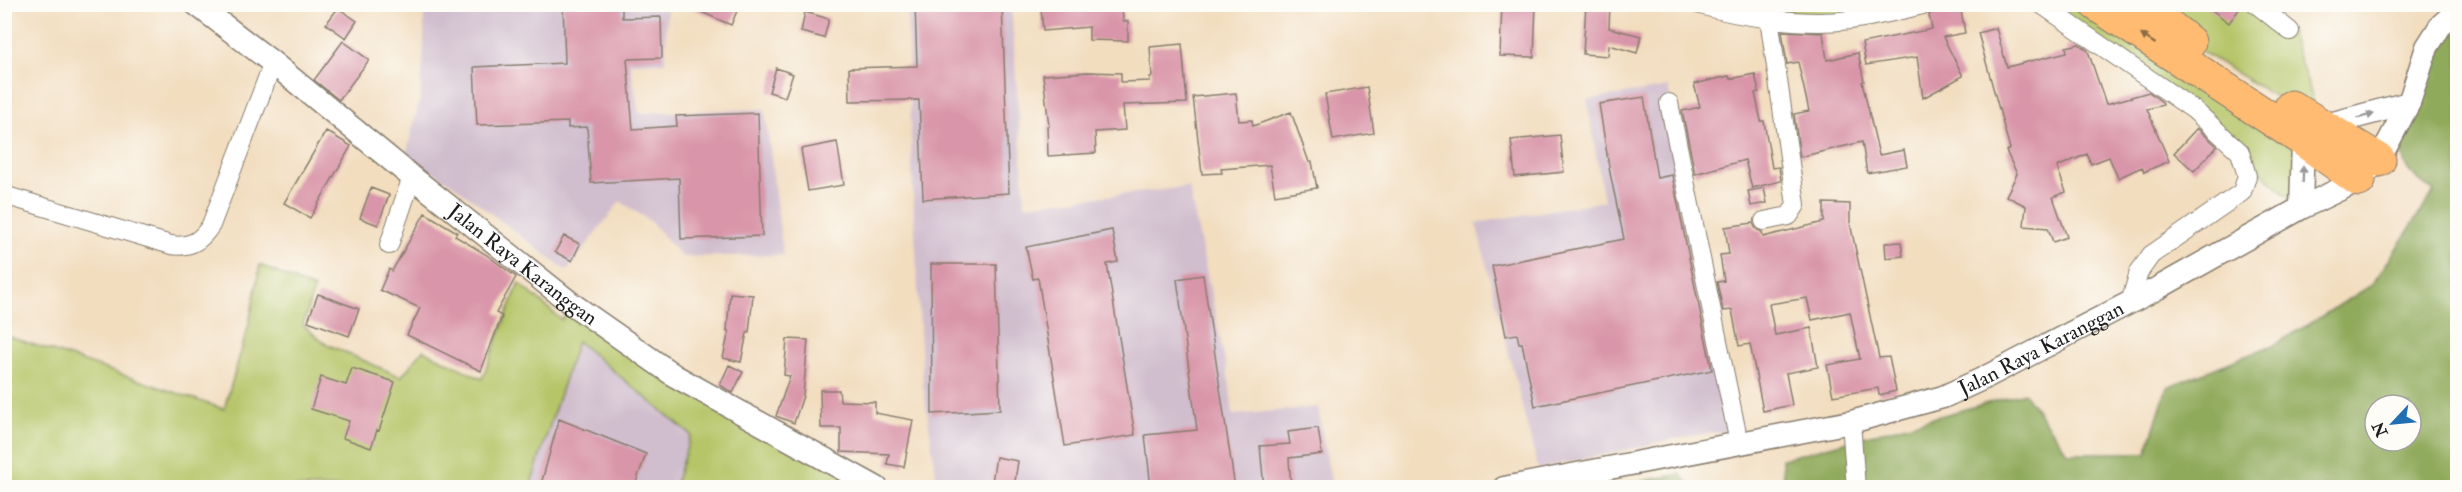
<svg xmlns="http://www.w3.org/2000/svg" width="2462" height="492" font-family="'IM FELL Double Pica',serif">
  <rect width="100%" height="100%" fill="#fdfcf7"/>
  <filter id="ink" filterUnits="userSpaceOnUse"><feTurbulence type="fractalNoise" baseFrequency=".0167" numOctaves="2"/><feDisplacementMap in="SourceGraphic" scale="12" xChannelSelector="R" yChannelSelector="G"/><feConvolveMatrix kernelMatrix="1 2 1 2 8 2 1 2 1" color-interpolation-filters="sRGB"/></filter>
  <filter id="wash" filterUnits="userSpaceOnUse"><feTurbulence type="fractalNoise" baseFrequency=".008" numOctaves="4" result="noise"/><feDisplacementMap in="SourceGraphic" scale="24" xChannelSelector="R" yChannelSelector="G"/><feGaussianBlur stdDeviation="1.35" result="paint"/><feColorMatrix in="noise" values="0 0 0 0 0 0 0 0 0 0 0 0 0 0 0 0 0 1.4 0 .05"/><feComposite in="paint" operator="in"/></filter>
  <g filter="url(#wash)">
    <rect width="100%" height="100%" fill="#f2ddbf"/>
    <path fill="#d0bdcd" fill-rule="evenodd" d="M 632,4 L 633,7 L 667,10 L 665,62 L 630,63 L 639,113 L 765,109 L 783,255 L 682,257 L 651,222 L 620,201 L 567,271 L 455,186 L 406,154 L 420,99 L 424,44 L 424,5 Z
      M 907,5 L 1011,5 L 1025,205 L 1189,187 L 1229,381 L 1233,415 L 1318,407 L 1332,487 L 938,487 L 923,385 L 913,196 Z
      M 1668,87 L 1740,429 L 1689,436 L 1538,469 L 1476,223 L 1604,201 L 1587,100 ZM 1599,104 L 1655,166 L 1610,173 ZM 1677,175 L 1685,215 L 1655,220 L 1647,180 ZM 1684,227 L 1714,369 L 1535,406 L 1522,343 L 1517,334 L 1506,336 L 1492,266 Z
      M 576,341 L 691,435 L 674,487 L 530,488 Z"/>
    <path fill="#b5c568" stroke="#687042" stroke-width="1.5" d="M 1697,5 L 1927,5 L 1851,20 Z
      M 2041,5 L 2131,5 L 2303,140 L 2301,208 L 2194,110 Z
      M 2141,5 L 2256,5 L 2290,31 L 2322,126 L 2196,48 Z
      M 260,265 L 314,289 L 303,325 L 324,343 L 401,377 L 423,350 L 482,379 L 519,283 L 562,320 L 572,304 L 877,487 L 674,487 L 691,435 L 577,341 L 530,487 L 5,488 L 5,335 L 224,409 L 249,324 Z"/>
    <path fill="#90aa5c" stroke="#56633c" stroke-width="1.5" fill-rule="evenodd" d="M 2454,28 L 2458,36 L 2457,487 L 1784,488 L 1782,459 L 2024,393 L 2068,453 L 2146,453 L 2167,387 L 2278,343 L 2372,285 L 2434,192 C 2427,185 2415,179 2409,171 C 2382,135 2434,60 2454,28 ZM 2375,405 L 2411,405 L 2411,441 L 2375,441 Z
      M 1680,474 L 1692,487 L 1611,487 Z"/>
    <g id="blocks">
      <path fill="#d995a9" d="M 563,4 L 622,4 L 622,18 L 661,17 L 662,58 L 627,59 L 633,129 L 677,126 L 676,116 L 758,113 L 762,236 L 681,239 L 679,178 L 591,183 L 587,127 L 568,128 L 568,122 L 477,125 L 474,67 L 565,63 Z
        M 683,4 L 740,4 L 731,25 Z
        M 915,4 L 1002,4 L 1009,193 L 923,199 L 919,100 L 850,101 L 849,68 L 917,66 Z
        M 1097,4 L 1122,4 L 1123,21 L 1128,21 L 1128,41 L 1089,40 L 1089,27 L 1043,31 L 1041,9 Z
        M 1502,4 L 1536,4 L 1534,57 L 1500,56 Z
        M 1586,4 L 1610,4 L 1609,28 L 1641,36 L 1637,53 L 1609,45 L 1608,56 L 1583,54 Z
        M 1952,4 L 1960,4 L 1965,33 L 1943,37 L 1963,76 L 1923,98 L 1917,57 L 1866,65 L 1862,43 L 1932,29 L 1929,15 L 1938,7 Z
        M 2204,4 L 2243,4 L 2229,23 Z
        M 338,8 L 357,21 L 346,38 L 326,24 Z
        M 805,12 L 829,19 L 824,38 L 801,32 Z
        M 1996,28 L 2007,67 L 2067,52 L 2066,47 L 2079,44 L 2088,51 L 2106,104 L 2149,92 L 2162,102 L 2163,105 L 2147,109 L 2169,161 L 2144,172 L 2142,167 L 2118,178 L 2109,157 L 2091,164 L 2087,154 L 2057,167 L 2066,192 L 2053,197 L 2067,237 L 2053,242 L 2048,228 L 2024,226 L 2026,206 L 2006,196 L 2017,174 L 2006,151 L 2010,149 L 1978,33 Z
        M 1782,31 L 1823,33 L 1827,60 L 1858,53 L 1864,81 L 1862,82 L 1879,155 L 1904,150 L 1907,166 L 1867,173 L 1862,142 L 1800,157 L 1794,114 L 1809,111 L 1798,62 L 1787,64 Z
        M 343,41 L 369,60 L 339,100 L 314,80 Z
        M 1182,44 L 1187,103 L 1123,105 L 1125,130 L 1095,132 L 1096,153 L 1048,156 L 1047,126 L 1049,126 L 1043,75 L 1088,72 L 1121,73 L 1121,82 L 1150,81 L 1150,77 L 1152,77 L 1150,47 Z
        M 776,68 L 793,74 L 785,97 L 769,92 Z
        M 1755,74 L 1759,92 L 1755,93 L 1761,121 L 1764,121 L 1772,168 L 1779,167 L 1781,181 L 1752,188 L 1745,160 L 1695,174 L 1682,111 L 1700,107 L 1694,84 L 1729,76 L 1730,79 Z
        M 1367,87 L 1374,133 L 1333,140 L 1325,94 Z
        M 1236,93 L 1239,121 L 1252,120 L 1253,126 L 1291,112 L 1309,162 L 1312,162 L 1317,188 L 1275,195 L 1270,165 L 1221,169 L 1222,173 L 1202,174 L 1193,97 Z
        M 1644,97 L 1657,178 L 1672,175 L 1712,370 L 1535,406 L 1522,343 L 1519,343 L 1517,334 L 1506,336 L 1492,266 L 1624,239 L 1610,173 L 1599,104 Z
        M 2197,128 L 2217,146 L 2194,171 L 2174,153 Z
        M 326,131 L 351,146 L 310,218 L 284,203 Z
        M 1560,135 L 1564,172 L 1515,177 L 1511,140 Z
        M 837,142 L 844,185 L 808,191 L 801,149 Z
        M 371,188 L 389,195 L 378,225 L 360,218 Z
        M 1764,188 L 1767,203 L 1751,206 L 1748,191 Z
        M 1824,203 L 1850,204 L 1850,223 L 1879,358 L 1889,357 L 1896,391 L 1879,395 L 1878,388 L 1833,396 L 1827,365 L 1860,359 L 1850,312 L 1812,320 L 1807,298 L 1769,304 L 1775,335 L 1811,328 L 1818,367 L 1786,373 L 1792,405 L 1763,411 L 1750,344 L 1739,346 L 1732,310 L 1723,311 L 1717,282 L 1724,281 L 1720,255 L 1729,254 L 1725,227 L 1753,223 L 1756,229 L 1762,232 L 1763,237 L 1824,222 Z
        M 425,213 L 457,232 L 455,236 L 487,255 L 516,277 L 496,313 L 502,316 L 481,371 L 407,335 L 420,308 L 380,290 L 389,269 L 392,271 Z
        M 1112,230 L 1118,262 L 1107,264 L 1135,435 L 1065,446 L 1038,278 L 1033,279 L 1026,247 Z
        M 564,236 L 580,244 L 572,261 L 555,252 Z
        M 1901,242 L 1903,256 L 1886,258 L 1885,243 Z
        M 931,264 L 996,264 L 1000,410 L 932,414 Z
        M 1203,275 L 1235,488 L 1151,488 L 1145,435 L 1197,430 L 1177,279 Z
        M 730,293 L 753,295 L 749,333 L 747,333 L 741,362 L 723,358 L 729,331 L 727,331 Z
        M 318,294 L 359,309 L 349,336 L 308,321 Z
        M 787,339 L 808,340 L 803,396 L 794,423 L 776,416 L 790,376 L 784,375 Z
        M 729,365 L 743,372 L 733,393 L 720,385 Z
        M 352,368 L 395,382 L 379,431 L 377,430 L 371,448 L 343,438 L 349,421 L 311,409 L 321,377 L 346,385 Z
        M 820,390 L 839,390 L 840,401 L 875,402 L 875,413 L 913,420 L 904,467 L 887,464 L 889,454 L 841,452 L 841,428 L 821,428 Z
        M 559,419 L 646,454 L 634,488 L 540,488 Z
        M 1318,428 L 1322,454 L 1289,458 L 1291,488 L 1264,488 L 1260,446 L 1290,444 L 1288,432 Z
        M 996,457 L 1018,461 L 1014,488 L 991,488 Z"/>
    </g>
  </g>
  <g filter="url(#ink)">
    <use href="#blocks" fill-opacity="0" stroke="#877c6e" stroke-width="1.5"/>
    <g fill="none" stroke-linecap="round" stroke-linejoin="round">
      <defs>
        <path id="minor" d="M 1697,4 C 1741,17 1804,26 1850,20 C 1875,17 1902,10 1927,4
          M 2041,4 L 2194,110 L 2240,152 L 2247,176 L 2242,192 L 2151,255 L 2139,272 L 2130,303
          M 2256,4 L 2290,31
          M 1669,103 L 1739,443
          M 4,195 L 171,245 C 190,248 201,241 211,225 L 273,63
          M 1764,221 L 1789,216 L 1796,205 L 1769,18
          M 389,245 L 412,177
          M 1851,422 L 1856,488"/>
        <g id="tertiary">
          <path id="s1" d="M 196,4 L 273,63 L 412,177 L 572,304 L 675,376 L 877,488"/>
          <path d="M 2322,126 L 2409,103"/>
          <path d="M 2301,208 L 2303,140"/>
          <path id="s2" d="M 1504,488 L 1851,422 L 1943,397 L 1982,379 L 2158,288 L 2301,208 L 2359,180 L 2379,160 L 2409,103 L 2427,47 L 2441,25 L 2458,10"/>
        </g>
        <path id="motorway" d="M 2096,4 L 2303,140 L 2359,180
          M 2141,4 L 2189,42
          M 2291,107 L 2379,160"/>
      </defs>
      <use href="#minor" stroke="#877c6e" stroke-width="20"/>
      <use href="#tertiary" stroke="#877c6e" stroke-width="25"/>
      <use href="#motorway" stroke="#877c6e" stroke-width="35"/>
      <use href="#minor" stroke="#fff" stroke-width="18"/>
      <use href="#tertiary" stroke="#fff" stroke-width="22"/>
      <use href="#motorway" stroke="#ffbb71" stroke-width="33"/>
    </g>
    <defs><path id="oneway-solid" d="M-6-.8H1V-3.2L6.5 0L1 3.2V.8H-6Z" transform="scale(1.5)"/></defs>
    <use fill="#8e6c46" href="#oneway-solid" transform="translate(2148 39) rotate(-147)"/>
    <g fill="#999">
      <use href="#oneway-solid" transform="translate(2366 116) rotate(-15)"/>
      <use href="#oneway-solid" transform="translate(2303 174) rotate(-88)"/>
    </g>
  </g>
  <g text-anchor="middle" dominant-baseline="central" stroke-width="5" stroke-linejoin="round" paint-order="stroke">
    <g font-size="21" fill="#1c1c1c" stroke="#fdfcf7">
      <text stroke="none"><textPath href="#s1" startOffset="418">Jalan Raya Karanggan</textPath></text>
      <text stroke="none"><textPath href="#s2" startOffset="558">Jalan Raya Karanggan</textPath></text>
    </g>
  </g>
  <rect width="2462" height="492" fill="none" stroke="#fdfcf7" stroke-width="24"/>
  <g transform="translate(2393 423) rotate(244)"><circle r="28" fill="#fdfcf7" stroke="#a3a29f" stroke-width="1.5"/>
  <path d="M0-4.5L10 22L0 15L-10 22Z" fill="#1f6fb2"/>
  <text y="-9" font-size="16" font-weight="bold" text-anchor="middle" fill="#1c1c1c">N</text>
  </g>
</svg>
